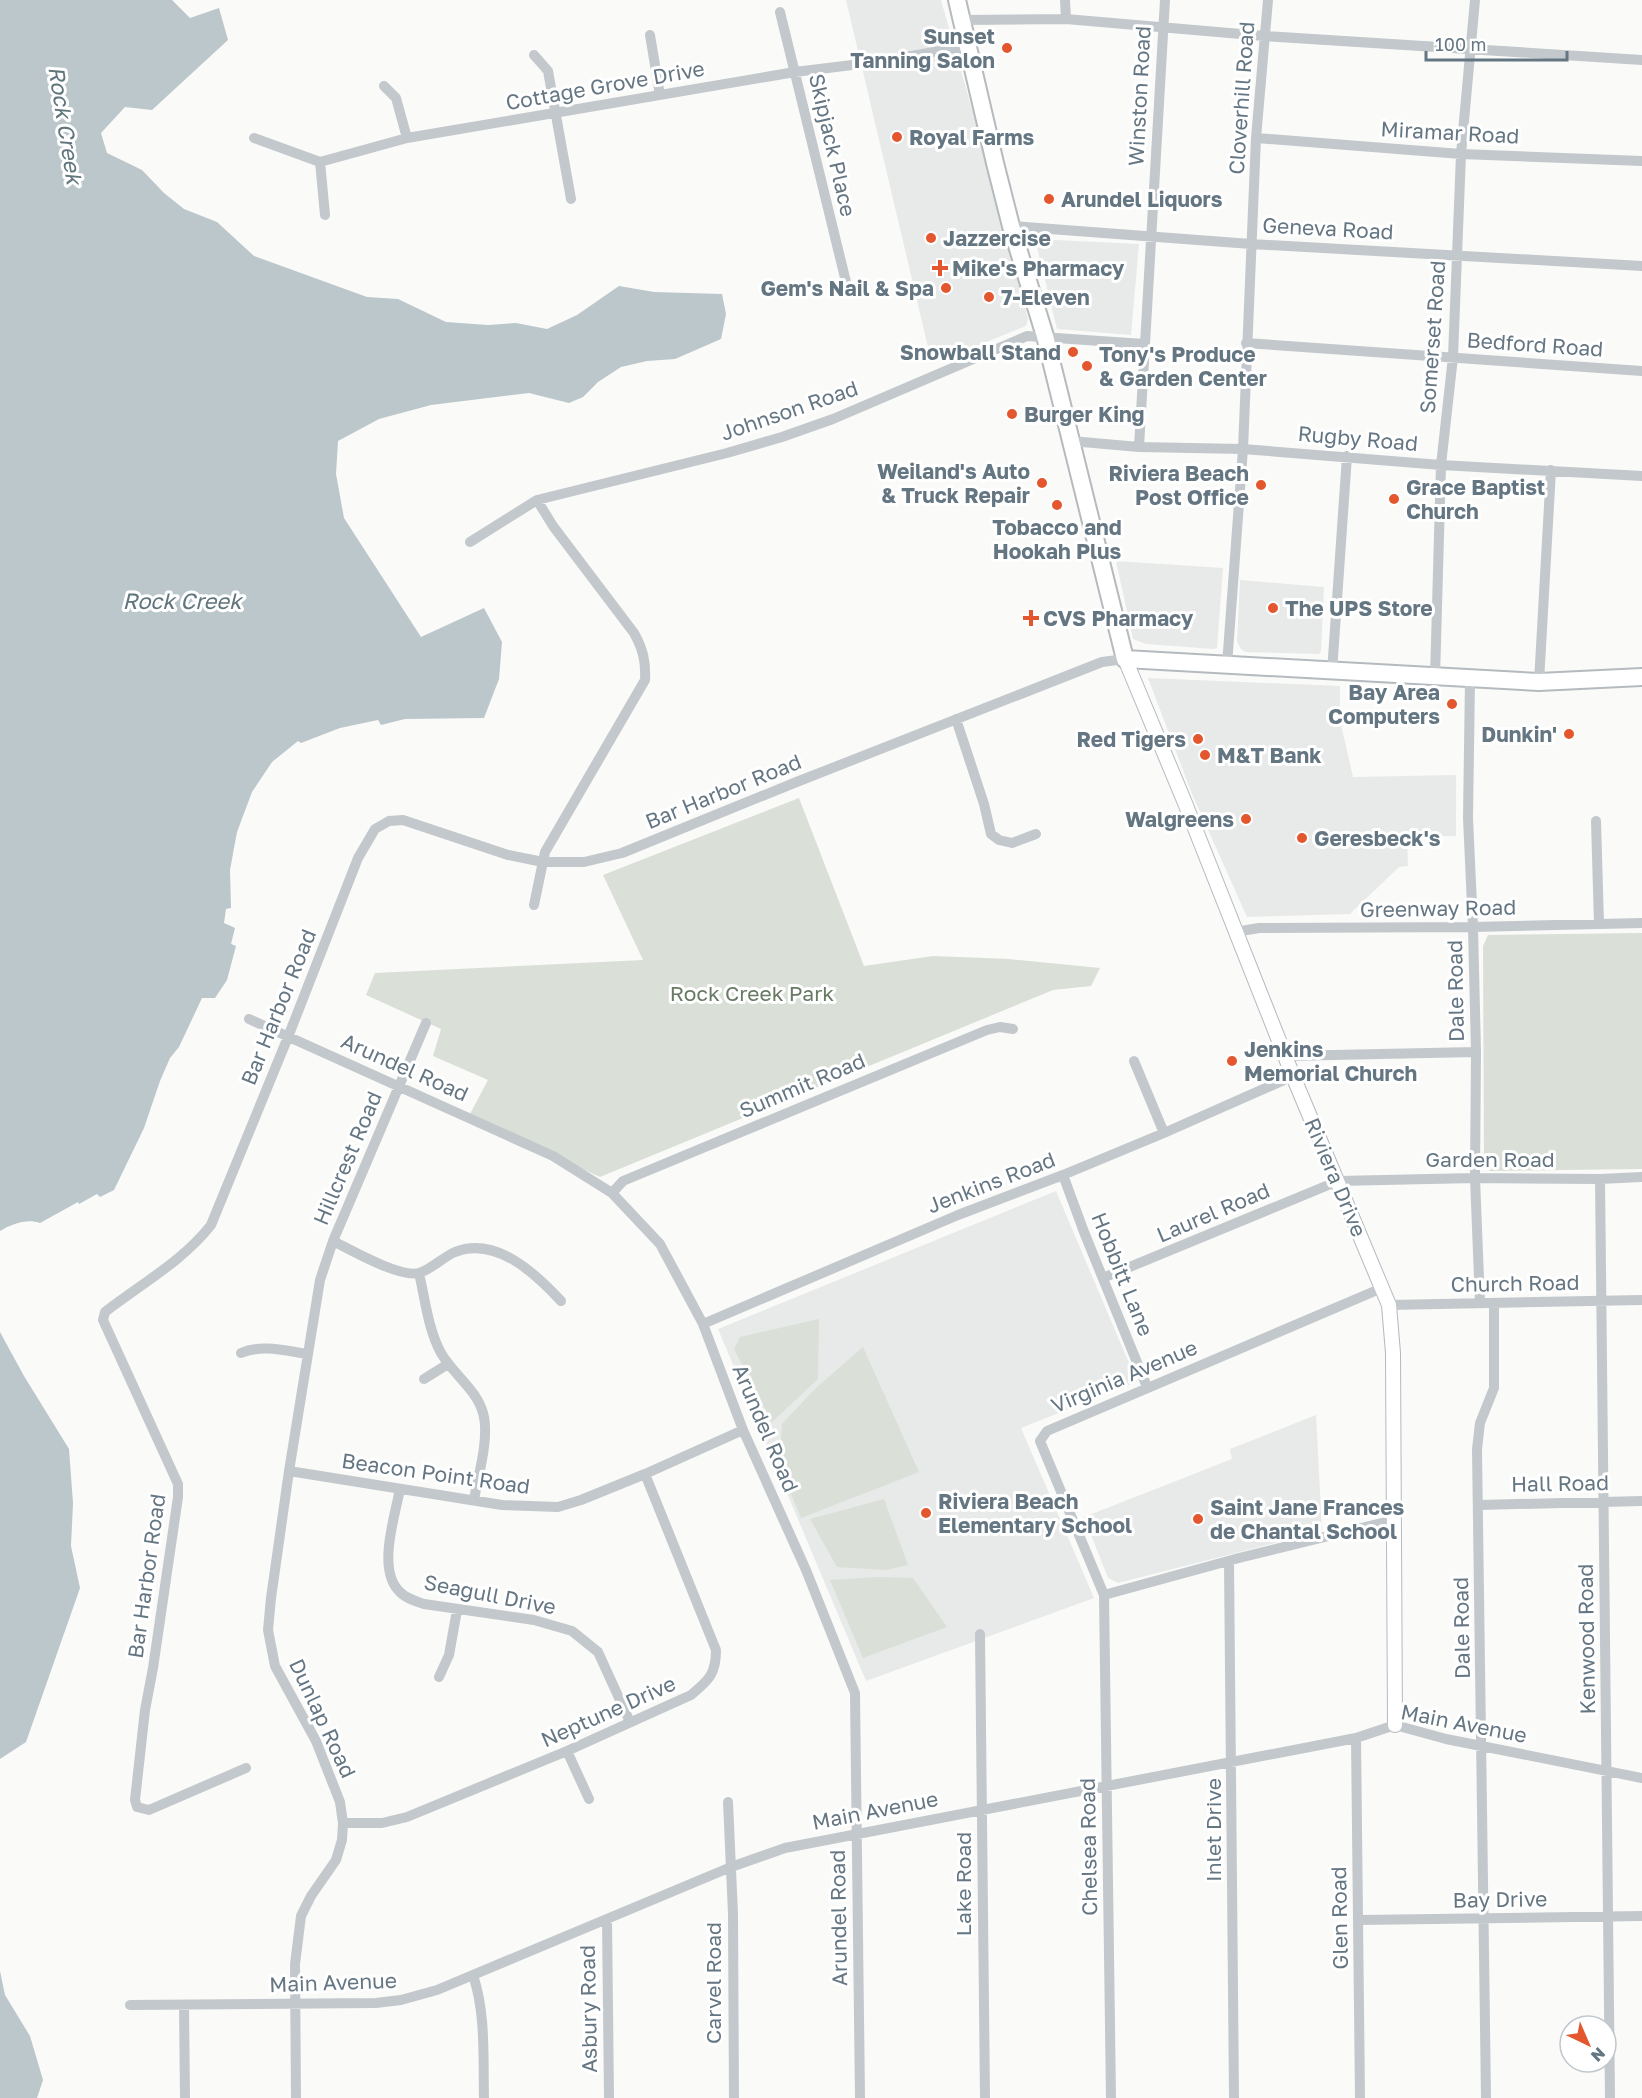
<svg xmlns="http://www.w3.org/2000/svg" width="1642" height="2098" font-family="'Golos Text',sans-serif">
  <rect width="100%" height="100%" fill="#fafaf8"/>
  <path fill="#e8e9e9" d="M 846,0 L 941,0 L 999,204 L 1028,319 L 1026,326 L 932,364 Z
    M 1035,239 L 1139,244 L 1131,335 L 1057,329 Z
    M 1116,561 L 1223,568 L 1217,648 L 1213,649 L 1146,644 L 1133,639 Z
    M 1240,580 L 1324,587 L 1321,651 L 1319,654 L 1245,652 L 1241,649 L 1237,642 Z
    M 1148,678 L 1340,686 L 1340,720 L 1353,777 L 1456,775 L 1456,836 L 1407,837 L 1408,866 L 1399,867 L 1350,914 L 1247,917 L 1192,794 Z
    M 1056,1191 L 1137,1382 L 1021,1428 L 1094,1598 L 866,1681 L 718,1329 Z
    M 1316,1415 L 1322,1531 L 1118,1583 L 1108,1578 L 1084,1517 L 1232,1459 L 1230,1449 Z"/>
  <path fill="#dadfd7" d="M 799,798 L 864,966 L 933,956 L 1009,959 L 1100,968 L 1091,986 L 1053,990 L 600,1177 L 469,1116 L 488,1080 L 433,1056 L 441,1029 L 366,995 L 375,973 L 643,960 L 603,875 Z
    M 1642,933 L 1642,1169 L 1490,1171 L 1484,1165 L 1483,946 L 1488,935 Z
    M 819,1319 L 818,1379 L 772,1422 L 734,1349 L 740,1337 Z
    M 863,1347 L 919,1472 L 801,1518 L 779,1465 L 782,1424 L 815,1389 Z
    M 884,1499 L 908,1565 L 886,1570 L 837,1567 L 810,1519 Z
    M 879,1577 L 913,1578 L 947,1627 L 863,1658 L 830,1580 Z"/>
  <path fill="#bbc7cb" d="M 0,0 L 172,0 L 190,18 L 219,8 L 228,40 L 152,110 L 125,107 L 101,133 L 107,153 L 142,170 L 164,193 L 184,209 L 217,222 L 254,256 L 367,297 L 398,299 L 446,322 L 488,325 L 516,323 L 547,329 L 577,315 L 619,286 L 654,292 L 722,294 L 726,314 L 721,339 L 675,359 L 647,361 L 621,367 L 598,382 L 583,397 L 569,403 L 529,393 L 431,405 L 379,419 L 338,441 L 336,474 L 344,518 L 421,637 L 484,608 L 502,642 L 499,679 L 484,718 L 405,719 L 381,725 L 378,720 L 340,728 L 301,743 L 298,741 L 272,762 L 252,792 L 237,832 L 234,848 L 230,870 L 231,908 L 226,909 L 224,923 L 235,928 L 231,944 L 236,946 L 227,980 L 215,998 L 202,998 L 179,1047 L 170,1058 L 160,1081 L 144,1128 L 114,1190 L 100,1197 L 97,1194 L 79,1204 L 78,1202 L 40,1223 C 28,1218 11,1224 0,1231 Z
    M 0,1332 L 24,1376 L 69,1449 L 73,1503 L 71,1546 L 80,1588 L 26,1742 L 0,1759 Z
    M 0,1971 L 5,1995 L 30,2036 L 43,2080 L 37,2098 L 0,2098 Z"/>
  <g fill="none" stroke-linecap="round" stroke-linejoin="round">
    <defs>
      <path id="secondary" d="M 1125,659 L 1185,803 L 1293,1076 L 1389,1305 L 1393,1353 L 1395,1725"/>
      <path id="primary" d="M 957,0 L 995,163 L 1011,226 L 1045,336 L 1125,659 L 1539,682 L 1642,677"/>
    </defs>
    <use href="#secondary" stroke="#b3babf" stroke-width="16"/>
    <use href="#primary" stroke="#b5babe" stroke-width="20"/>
    <path stroke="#c3c8cc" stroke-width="10" d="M 1065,0 L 1066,19
      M 780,12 L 847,286
      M 962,20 L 1066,19 L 1264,36 L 1642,60
      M 650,35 L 660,95
      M 534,55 L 548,71 L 571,199
      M 384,86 L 396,98 L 407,138
      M 254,138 L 320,162 L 407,138 L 795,72 L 877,62 L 969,46
      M 1256,138 L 1461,154 L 1642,161
      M 320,162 L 325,215
      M 1011,226 L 1251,244 L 1642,266
      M 1246,343 L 1642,371
      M 1071,441 L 1139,447 L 1243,449 L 1441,465 L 1642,476
      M 1139,447 L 1165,0
      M 470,542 L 537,500 L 727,453 L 782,437 L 833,419 L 1027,336 L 1144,344
      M 1227,665 L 1243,449 L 1256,138 L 1268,0
      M 1332,672 L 1347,456
      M 1435,678 L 1441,465 L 1453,357 L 1461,154 L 1475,0
      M 1470,679 L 1468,818 L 1473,927 L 1476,1052 L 1475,1178 L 1480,1303
      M 1539,682 L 1551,470
      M 956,719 L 984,804 L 991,834 L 999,840 L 1012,843 L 1036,834
      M 1596,821 L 1599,924
      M 534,905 L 545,852 L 645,680 C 646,662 643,649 634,633 L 553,526 L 537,500
      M 1235,932 L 1259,928 L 1473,927 L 1642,923
      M 249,1019 L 553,1156 L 612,1193 L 660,1244 L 703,1324 L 743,1430 L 806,1570 L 855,1693 L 860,2098
      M 1285,1056 L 1476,1052
      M 1134,1061 L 1164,1133
      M 1063,1175 L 1084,1232 L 1147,1387
      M 1600,1179 L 1610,2098
      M 612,1193 L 623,1181 L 987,1030 L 1000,1027 L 1013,1029
      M 333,1241 C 351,1250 400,1278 419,1273 C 432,1269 443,1257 455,1252 C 496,1236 535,1273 561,1301
      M 419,1273 C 425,1299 428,1329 441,1353 C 453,1374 477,1390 483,1413 C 490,1437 478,1476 474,1500
      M 1103,1278 L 1338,1181 L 1475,1178 L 1600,1179 L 1642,1177
      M 1389,1305 L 1642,1300
      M 703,1324 L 958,1215 L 1063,1175 L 1164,1133 L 1293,1076
      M 241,1353 C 262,1344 286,1351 308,1354
      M 424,1379 L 448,1364
      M 289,1471 L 502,1505 L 558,1507 L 581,1500 L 645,1474 L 743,1430
      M 400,1489 C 395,1516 377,1569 399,1591 C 405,1598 415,1601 424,1604 L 534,1620 L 572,1631 L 598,1652 L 630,1722
      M 1479,1505 L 1642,1501
      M 1229,1562 L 1234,2098
      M 1104,1595 L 1239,1558 L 1394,1520
      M 980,1634 L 985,2098
      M 439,1677 L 449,1655 L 457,1610
      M 1356,1738 L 1360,2098
      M 567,1751 L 589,1799
      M 246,1768 L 149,1810 L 137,1807 L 135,1800 L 145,1710 L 153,1668 L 178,1497 L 178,1484 L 103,1320 L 105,1312 C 141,1284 183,1261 211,1225 L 288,1037 L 358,858 L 375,829 L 389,821 L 403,820 L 508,855 L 543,862 L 584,862 L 622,853 L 794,783 L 1102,662 L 1125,659
      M 728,1802 L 733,1914 L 734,2098
      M 343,1823 L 382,1823 L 407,1817 L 567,1751 L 691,1695 C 709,1680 716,1674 716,1650 L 645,1474
      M 607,1919 L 609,2098
      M 1359,1920 L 1642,1916
      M 473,1975 C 486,2014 483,2057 484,2098
      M 130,2005 L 376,2003 L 401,2000 L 437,1990 L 731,1867 L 785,1848 L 1356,1738 L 1395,1725 L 1446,1739 L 1642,1778
      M 184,2005 L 185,2098
      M 296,2098 L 295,1964 L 301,1916 L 311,1896 L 336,1860 L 342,1840 L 343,1823 L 340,1802 L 316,1741 L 275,1666 L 268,1630 L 271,1598 L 289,1471 L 320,1280 L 333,1241 L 426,1023
      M 1111,2098 L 1104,1595 L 1040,1441 L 1047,1431 L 1382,1288
      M 1486,2098 L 1477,1449 L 1480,1423 L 1494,1388 L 1494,1303"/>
    <use href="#secondary" stroke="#fff" stroke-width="14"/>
    <use href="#primary" stroke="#fff" stroke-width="16"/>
  </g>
  <g fill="#e4572e" stroke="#fff" stroke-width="2">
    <circle cx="1007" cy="48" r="6"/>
    <circle cx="897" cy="137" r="6"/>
    <circle cx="1049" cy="199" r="6"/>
    <circle cx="931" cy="238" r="6"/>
    <path d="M937 259h6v6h6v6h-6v6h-6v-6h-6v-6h6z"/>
    <circle cx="946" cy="288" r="6"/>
    <circle cx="989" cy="297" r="6"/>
    <circle cx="1073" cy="352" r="6"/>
    <circle cx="1087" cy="366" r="6"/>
    <circle cx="1012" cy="414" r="6"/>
    <circle cx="1042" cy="483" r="6"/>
    <circle cx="1261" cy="485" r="6"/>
    <circle cx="1394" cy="499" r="6"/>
    <circle cx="1057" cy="505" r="6"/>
    <circle cx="1273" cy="608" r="6"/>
    <path d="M1028 609h6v6h6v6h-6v6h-6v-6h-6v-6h6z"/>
    <circle cx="1452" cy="704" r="6"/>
    <circle cx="1569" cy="734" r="6"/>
    <circle cx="1198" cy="739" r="6"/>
    <circle cx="1205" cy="755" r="6"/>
    <circle cx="1246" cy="819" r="6"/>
    <circle cx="1302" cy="838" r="6"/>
    <circle cx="1232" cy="1061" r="6"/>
    <circle cx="926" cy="1513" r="6"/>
    <circle cx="1198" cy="1519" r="6"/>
  </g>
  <g text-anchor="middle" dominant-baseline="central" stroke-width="6" stroke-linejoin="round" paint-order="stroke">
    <g font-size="21" font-weight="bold" fill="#657683" stroke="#fff" text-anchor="start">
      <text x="995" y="36" text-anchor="end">Sunset<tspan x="995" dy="24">Tanning Salon</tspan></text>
      <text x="909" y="137">Royal Farms</text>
      <text x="1061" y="199">Arundel Liquors</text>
      <text x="943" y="238">Jazzercise</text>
      <text x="952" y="268">Mike's Pharmacy</text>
      <text x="934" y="288" text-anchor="end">Gem's Nail &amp; Spa</text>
      <text x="1001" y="297">7-Eleven</text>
      <text x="1061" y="352" text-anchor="end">Snowball Stand</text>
      <text x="1099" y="354">Tony's Produce<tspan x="1099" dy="24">&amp; Garden Center</tspan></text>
      <text x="1024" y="414">Burger King</text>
      <text x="1030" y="471" text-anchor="end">Weiland's Auto<tspan x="1030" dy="24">&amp; Truck Repair</tspan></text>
      <text x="1249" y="473" text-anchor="end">Riviera Beach<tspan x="1249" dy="24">Post Office</tspan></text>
      <text x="1406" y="487">Grace Baptist<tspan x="1406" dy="24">Church</tspan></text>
      <text x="1057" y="527" text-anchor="middle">Tobacco and<tspan x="1057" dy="24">Hookah Plus</tspan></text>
      <text x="1285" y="608">The UPS Store</text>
      <text x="1043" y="618">CVS Pharmacy</text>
      <text x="1440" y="692" text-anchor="end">Bay Area<tspan x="1440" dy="24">Computers</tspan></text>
      <text x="1557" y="734" text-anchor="end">Dunkin'</text>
      <text x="1186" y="739" text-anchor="end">Red Tigers</text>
      <text x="1217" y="755">M&amp;T Bank</text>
      <text x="1234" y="819" text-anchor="end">Walgreens</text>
      <text x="1314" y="838">Geresbeck's</text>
      <text x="1244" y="1049">Jenkins<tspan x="1244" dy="24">Memorial Church</tspan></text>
      <text x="938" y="1501">Riviera Beach<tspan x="938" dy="24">Elementary School</tspan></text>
      <text x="1210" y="1507">Saint Jane Frances<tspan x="1210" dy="24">de Chantal School</tspan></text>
    </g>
    <g font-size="21" fill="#657683" stroke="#fff">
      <text transform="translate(605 85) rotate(-10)">Cottage Grove Drive</text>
      <text transform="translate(1139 96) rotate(-87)">Winston Road</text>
      <text transform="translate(1241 98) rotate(-86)">Cloverhill Road</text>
      <text transform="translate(1450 132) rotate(3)">Miramar Road</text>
      <text transform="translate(833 145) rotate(77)">Skipjack Place</text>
      <text transform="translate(1328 228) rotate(3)">Geneva Road</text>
      <text transform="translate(1432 337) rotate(-86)">Somerset Road</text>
      <text transform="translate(1535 344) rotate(4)">Bedford Road</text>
      <text transform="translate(789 410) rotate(-19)">Johnson Road</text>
      <text transform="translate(1358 438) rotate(5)">Rugby Road</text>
      <text transform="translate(723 791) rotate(-22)">Bar Harbor Road</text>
      <text transform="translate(1438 908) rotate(-1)">Greenway Road</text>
      <text transform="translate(1455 991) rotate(-91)">Dale Road</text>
      <text transform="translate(278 1007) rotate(-68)">Bar Harbor Road</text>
      <text transform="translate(405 1067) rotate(24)">Arundel Road</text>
      <text transform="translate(802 1085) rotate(-23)">Summit Road</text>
      <text transform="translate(347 1158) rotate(-67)">Hillcrest Road</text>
      <text x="1490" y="1159">Garden Road</text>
      <text transform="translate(1336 1177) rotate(67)">Riviera Drive</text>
      <text transform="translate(991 1182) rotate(-21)">Jenkins Road</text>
      <text transform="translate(1213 1212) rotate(-23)">Laurel Road</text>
      <text transform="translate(1123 1274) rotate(68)">Hobbitt Lane</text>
      <text transform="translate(1515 1283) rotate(-1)">Church Road</text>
      <text transform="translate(1124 1376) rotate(-23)">Virginia Avenue</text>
      <text transform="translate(766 1428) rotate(67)">Arundel Road</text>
      <text transform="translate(436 1473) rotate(8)">Beacon Point Road</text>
      <text transform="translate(1560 1483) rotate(-1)">Hall Road</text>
      <text transform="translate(146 1576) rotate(-82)">Bar Harbor Road</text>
      <text transform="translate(490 1594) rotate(11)">Seagull Drive</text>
      <text transform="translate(1461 1628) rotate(-91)">Dale Road</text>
      <text transform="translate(1586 1639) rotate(-91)">Kenwood Road</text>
      <text transform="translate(608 1711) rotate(-24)">Neptune Drive</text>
      <text transform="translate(323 1718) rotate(65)">Dunlap Road</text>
      <text transform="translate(1464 1723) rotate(11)">Main Avenue</text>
      <text transform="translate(875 1810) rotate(-11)">Main Avenue</text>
      <text transform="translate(1213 1830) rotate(-90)">Inlet Drive</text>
      <text transform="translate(1088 1847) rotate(-91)">Chelsea Road</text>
      <text transform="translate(963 1884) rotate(-90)">Lake Road</text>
      <text transform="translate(1500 1899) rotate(-1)">Bay Drive</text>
      <text transform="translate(838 1918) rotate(-91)">Arundel Road</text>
      <text transform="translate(1339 1918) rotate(-91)">Glen Road</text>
      <text transform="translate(333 1982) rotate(-2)">Main Avenue</text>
      <text transform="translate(713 1983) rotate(-90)">Carvel Road</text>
      <text transform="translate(588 2009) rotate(-91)">Asbury Road</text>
    </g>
    <g font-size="21" fill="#687a64" stroke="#fff">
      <text x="752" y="993">Rock Creek Park</text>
    </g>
    <g font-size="22" font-style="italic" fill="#60757c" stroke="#fff">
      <text transform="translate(66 125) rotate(81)">Rock Creek</text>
      <text x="182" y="600">Rock Creek</text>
    </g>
  </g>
  <g transform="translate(1588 2044) rotate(136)"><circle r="28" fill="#ffffff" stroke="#c1c8cd" stroke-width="1.5"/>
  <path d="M0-4.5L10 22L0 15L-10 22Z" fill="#e4572e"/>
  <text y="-9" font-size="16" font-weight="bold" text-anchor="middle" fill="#657683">N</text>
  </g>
  <path d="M1426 51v9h141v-9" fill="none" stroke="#657683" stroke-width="3"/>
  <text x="1435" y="51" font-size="18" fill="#657683" stroke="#ffffff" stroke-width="4.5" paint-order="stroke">100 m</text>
</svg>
